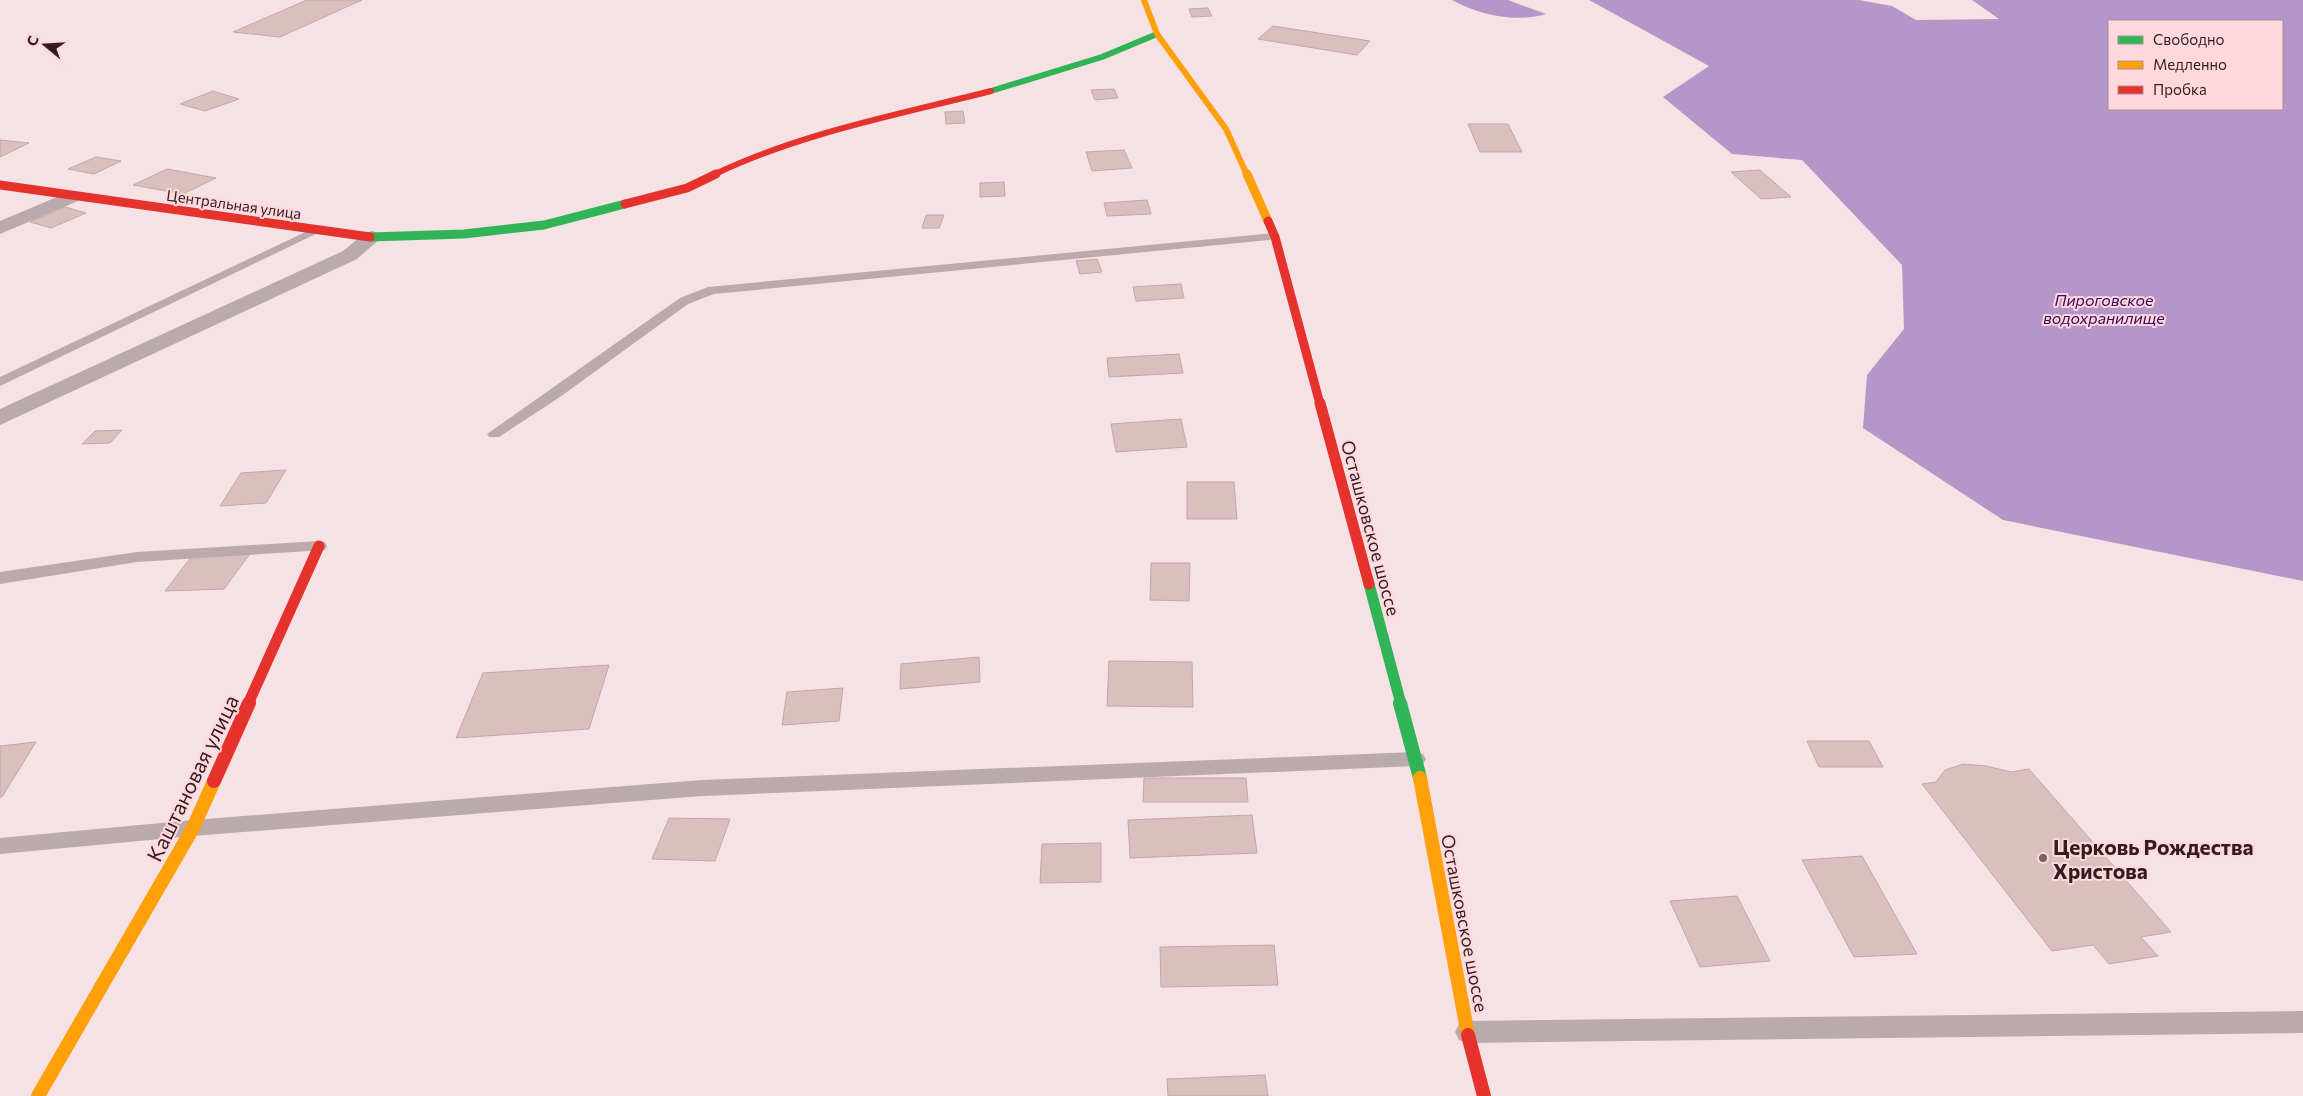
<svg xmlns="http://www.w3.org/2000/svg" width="2303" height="1096" font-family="Commissioner,sans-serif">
  <rect width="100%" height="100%" fill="#f6e1e4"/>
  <path fill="#b695c8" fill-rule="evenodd" d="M 1452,0 L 1508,0 L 1546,14 C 1516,23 1479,15 1452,0 Z
    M 1589,0 L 1859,0 L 1892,6 L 1916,20 L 1999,19 L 1972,0 L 2303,0 L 2303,581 L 2003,520 L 1863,428 L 1867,375 L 1904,329 L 1902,265 L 1802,160 L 1732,154 L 1663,97 L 1709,66 ZM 2109,21 L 2282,21 L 2282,109 L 2109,109 Z"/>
  <path fill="#dbbfbf" stroke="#bea9a9" d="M 307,0 L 362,0 L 280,37 L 233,32 Z
    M 1208,8 L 1212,16 L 1192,17 L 1189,9 Z
    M 1273,26 L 1370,41 L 1357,55 L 1258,39 Z
    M 1114,89 L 1118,98 L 1095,100 L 1091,90 Z
    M 213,91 L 239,99 L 205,111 L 180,104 Z
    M 963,111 L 965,123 L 946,124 L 945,112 Z
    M 1468,124 L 1508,124 L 1522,152 L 1480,152 Z
    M 0,140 L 29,143 L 0,157 Z
    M 1124,150 L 1132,168 L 1092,171 L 1086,152 Z
    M 96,157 L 121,161 L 94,174 L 68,169 Z
    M 167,169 L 216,178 L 183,194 L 133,185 Z
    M 1760,170 L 1791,197 L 1761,199 L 1731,172 Z
    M 1004,182 L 1005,196 L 980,197 L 980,183 Z
    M 1147,200 L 1151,214 L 1107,216 L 1104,203 Z
    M 65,207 L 86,213 L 51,228 L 30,222 Z
    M 926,215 L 944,215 L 939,228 L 922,228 Z
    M 1097,259 L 1102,272 L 1080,274 L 1076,261 Z
    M 1181,284 L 1184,298 L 1136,301 L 1133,287 Z
    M 1179,354 L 1183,373 L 1109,377 L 1107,358 Z
    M 1181,419 L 1187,447 L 1116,452 L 1111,424 Z
    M 122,430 L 110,443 L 82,444 L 95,431 Z
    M 286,470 L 266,503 L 220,506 L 241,473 Z
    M 1187,482 L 1234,482 L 1237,519 L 1187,519 Z
    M 250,554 L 224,589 L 165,591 L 192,556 Z
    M 1151,563 L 1190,563 L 1189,601 L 1150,600 Z
    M 979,657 L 980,682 L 900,689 L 901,664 Z
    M 1109,661 L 1192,662 L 1193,707 L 1107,706 Z
    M 609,665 L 589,729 L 456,738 L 483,673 Z
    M 843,688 L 839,721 L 782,725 L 787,692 Z
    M 1807,741 L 1869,741 L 1883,767 L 1819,767 Z
    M 36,742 L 2,797 L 0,797 L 0,746 Z
    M 1963,764 L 1986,766 L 2011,772 L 2029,769 L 2171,932 L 2141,937 L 2158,956 L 2109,964 L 2093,945 L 2052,951 L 1922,784 L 1936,782 L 1945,770 Z
    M 1144,778 L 1246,778 L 1248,802 L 1143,802 Z
    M 1252,815 L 1257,853 L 1130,858 L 1128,820 Z
    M 669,818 L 730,819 L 715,861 L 652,859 Z
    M 1101,843 L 1101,882 L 1040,883 L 1042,844 Z
    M 1862,856 L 1917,954 L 1854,957 L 1802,860 Z
    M 1737,896 L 1770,961 L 1700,967 L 1670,901 Z
    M 1274,945 L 1278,985 L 1161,987 L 1160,947 Z
    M 1265,1075 L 1268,1096 L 1168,1096 L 1167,1079 Z"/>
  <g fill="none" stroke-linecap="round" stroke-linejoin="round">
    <path fill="#baaaac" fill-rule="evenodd" d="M 316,227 L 320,228 L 320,232 L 0,386 L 0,377 Z
      M 1275,233 L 1279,235 L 1279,239 L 714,294 L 688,304 L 560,397 L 499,437 L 489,437 L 487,434 L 680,298 L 708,287 Z
      M 319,541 L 325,542 L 327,546 L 325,550 L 137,562 L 0,584 L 0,572 L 137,552 Z
      M 1416,752 L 1423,754 L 1426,759 L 1423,764 L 1416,766 L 702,796 L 193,836 L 0,854 L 0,838 L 193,820 L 702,780 Z
      M 2303,1011 L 2303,1033 L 1467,1043 L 1459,1040 L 1455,1032 L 1459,1024 L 1467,1021 Z"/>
    <path fill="#baaaac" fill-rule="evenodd" d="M 71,191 L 78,193 L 80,197 L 78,201 L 0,234 L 0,221 Z
      M 372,231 L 379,233 L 382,237 L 357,259 L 0,425 L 0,409 L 343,251 L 365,233 Z"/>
    <path stroke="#30b455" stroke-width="6" d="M 991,91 L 1102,57 L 1157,34"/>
    <path stroke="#30b455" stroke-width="9" d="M 370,237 L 464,234 L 544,225 L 625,204"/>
    <path stroke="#30b455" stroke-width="11" d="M 1369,584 L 1401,704"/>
    <path stroke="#30b455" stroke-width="14" d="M 1400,703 L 1420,778"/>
    <path stroke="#ff9f0a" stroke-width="6" d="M 1144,0 L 1157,34 L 1226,129 L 1247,175"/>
    <path stroke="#ff9f0a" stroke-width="9" d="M 1247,174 L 1268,221"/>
    <path stroke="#ff9f0a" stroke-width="14" d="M 1420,778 L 1468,1035
      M 38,1096 L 193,828 L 214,781"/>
    <path stroke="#e5322d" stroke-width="6" d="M 713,175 C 800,133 897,115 991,91"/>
    <path stroke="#e5322d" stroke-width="9" d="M 0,185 L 370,237
      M 625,204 L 687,188 L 716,174
      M 1268,221 L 1275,237 L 1320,404"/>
    <path stroke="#e5322d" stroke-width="11" d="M 1320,403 L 1369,584
      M 248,704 L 319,546"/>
    <path stroke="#e5322d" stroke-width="14" d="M 214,781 L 249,703
      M 1468,1035 L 1484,1096"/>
  </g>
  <circle fill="#776165" stroke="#ffd8de" stroke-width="2" cx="2043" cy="858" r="5"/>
  <g text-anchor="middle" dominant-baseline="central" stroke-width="4" stroke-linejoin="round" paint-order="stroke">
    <g font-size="15" fill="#331c20" stroke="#ffd8de">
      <text transform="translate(234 204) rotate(8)">Центральная улица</text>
    </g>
    <g font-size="16" font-style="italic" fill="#3e025f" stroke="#ffd8de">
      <text x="2104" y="299">Пироговское<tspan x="2104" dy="18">водохранилище</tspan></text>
    </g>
    <g font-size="18" fill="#331c20" stroke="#ffd8de">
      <text transform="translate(1371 528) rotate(75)">Осташковское шоссе</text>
      <text transform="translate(1465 923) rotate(79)">Осташковское шоссе</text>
    </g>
    <g font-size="21" fill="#331c20" stroke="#ffd8de">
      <text transform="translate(192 778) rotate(-64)">Каштановая улица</text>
    </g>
    <g font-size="21" font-weight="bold" fill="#331c20" stroke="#ffd8de" text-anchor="start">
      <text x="2053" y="846">Церковь Рождества<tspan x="2053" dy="24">Христова</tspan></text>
    </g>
  </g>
  <rect x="2108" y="20" width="175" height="90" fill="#ffd8de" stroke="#ad8d92"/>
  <rect x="2118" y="36" width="25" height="8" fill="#30b455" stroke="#ad8d92"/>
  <text x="2153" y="45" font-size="15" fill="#331c20">Свободно</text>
  <rect x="2118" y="61" width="25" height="8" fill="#ff9f0a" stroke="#ad8d92"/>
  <text x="2153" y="70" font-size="15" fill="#331c20">Медленно</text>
  <rect x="2118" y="86" width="25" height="8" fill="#e5322d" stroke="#ad8d92"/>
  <text x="2153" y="95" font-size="15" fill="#331c20">Пробка</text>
  <g transform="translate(45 45) rotate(288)" stroke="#ffd8de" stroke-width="4" paint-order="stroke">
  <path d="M0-4L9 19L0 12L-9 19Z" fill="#331c20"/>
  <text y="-8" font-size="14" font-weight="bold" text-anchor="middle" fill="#331c20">С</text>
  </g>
</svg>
